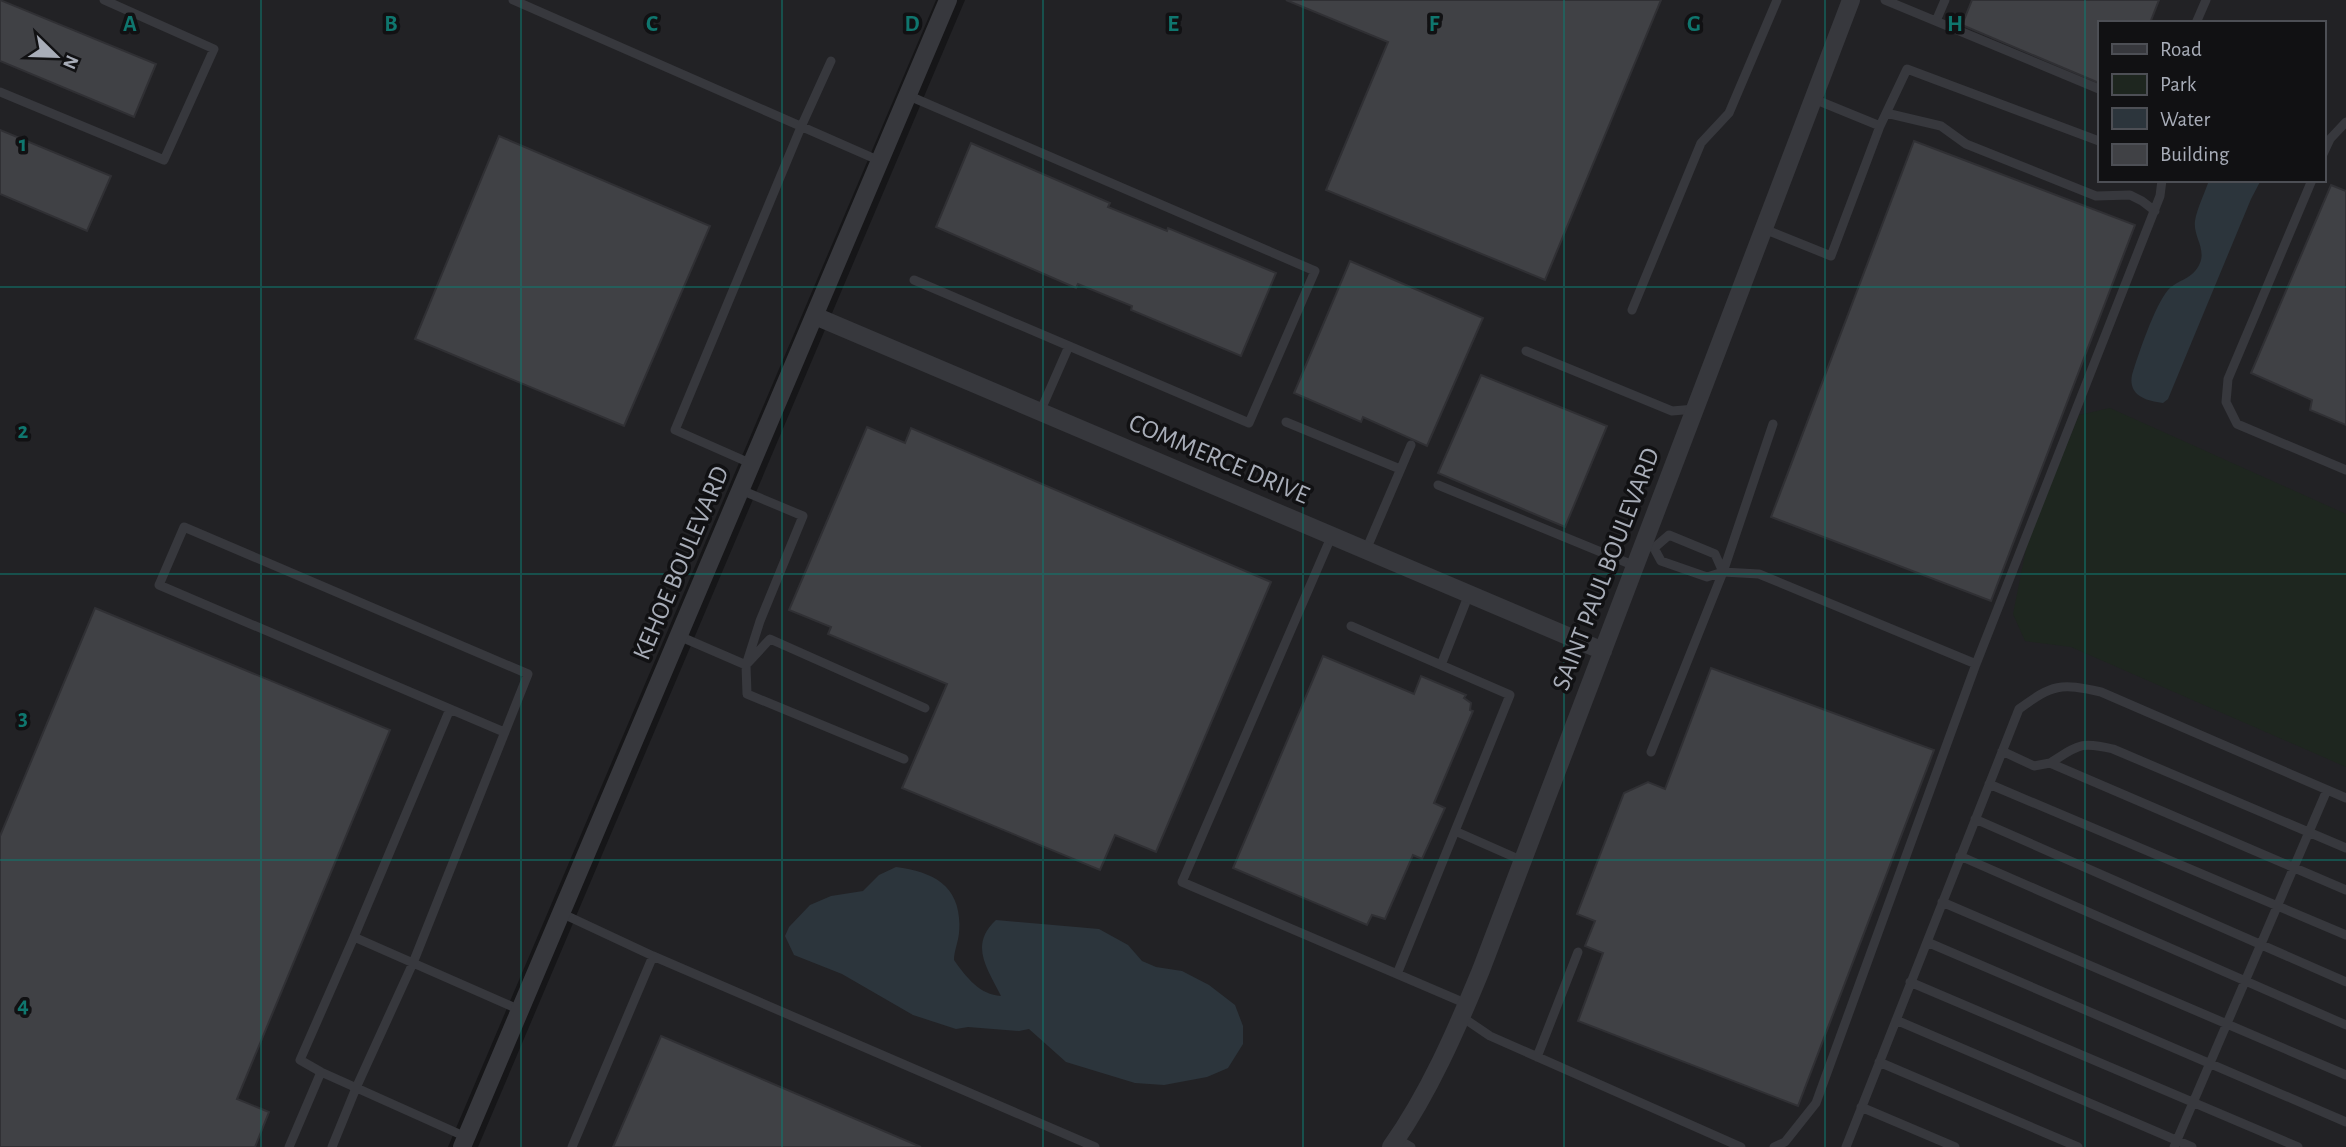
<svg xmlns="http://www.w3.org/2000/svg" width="2346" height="1147" font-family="'Alegreya Sans',sans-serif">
  <rect width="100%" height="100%" fill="#161618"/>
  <path fill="#222225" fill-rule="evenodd" d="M 0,0 L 936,0 L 448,1147 L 0,1147 Z
    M 965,0 L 2346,0 L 2346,1147 L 478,1147 ZM 2099,23 L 2323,23 L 2323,180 L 2099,180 Z"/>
  <path fill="#1e261f" d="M 2110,408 L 2346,514 L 2346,767 L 2071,647 L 2025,641 L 2013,614 L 2028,539 L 2079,415 Z"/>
  <path fill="#2c353c" d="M 2209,180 L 2261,180 L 2251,199 L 2168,399 L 2163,403 C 2145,401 2128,395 2132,375 C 2138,355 2155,305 2168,290 C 2178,279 2193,280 2200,263 C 2206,248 2193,236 2195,221 C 2197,208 2205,193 2209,180 Z
    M 896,867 C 936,872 963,888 959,933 C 958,943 954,951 954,960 C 966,977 980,995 1001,996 C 987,968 969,945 996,920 L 1099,929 L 1128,945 L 1142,961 L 1156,967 L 1182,971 L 1209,985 L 1235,1005 L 1243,1026 L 1243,1044 L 1228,1068 L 1207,1077 L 1164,1085 L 1135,1083 L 1066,1062 L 1029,1029 L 1019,1031 L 968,1027 L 956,1029 L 913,1015 L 842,974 L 794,955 L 785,936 L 789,927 L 810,905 L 831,896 L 863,891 L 879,875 Z"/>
  <path fill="#404145" stroke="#303034" stroke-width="2" d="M 0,0 L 156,64 L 134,117 L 0,61 Z
    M 1286,0 L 1661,0 L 1545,280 L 1326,190 L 1388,42 Z
    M 1972,0 L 2159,0 L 2150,23 L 2099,23 L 2099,83 L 1962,25 Z
    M 0,130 L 111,176 L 87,231 L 0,194 Z
    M 499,136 L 710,226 L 624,426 L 415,339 Z
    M 1914,141 L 2135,225 L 1991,601 L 1771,517 Z
    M 971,143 L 1110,203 L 1108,207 L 1167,231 L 1168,228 L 1276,273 L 1241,356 L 1131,310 L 1132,306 L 1078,284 L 1076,288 L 936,227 Z
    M 2331,185 L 2346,191 L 2346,425 L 2310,410 L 2312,400 L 2251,373 Z
    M 1350,261 L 1483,318 L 1427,446 L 1363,417 L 1361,422 L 1294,393 Z
    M 1481,375 L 1607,426 L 1565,527 L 1438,473 Z
    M 867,427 L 905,443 L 911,428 L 1271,582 L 1156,852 L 1115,835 L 1100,870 L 902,788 L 947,684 L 828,634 L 831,627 L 789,610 Z
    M 95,608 L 390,730 L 237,1099 L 269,1112 L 255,1147 L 0,1147 L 0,836 Z
    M 1323,656 L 1414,694 L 1421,676 L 1466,695 L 1464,698 L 1471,703 L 1470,710 L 1473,711 L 1434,803 L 1445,808 L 1422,859 L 1413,855 L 1385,919 L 1372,915 L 1367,925 L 1233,868 Z
    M 1711,668 L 1934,750 L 1798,1106 L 1578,1021 L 1603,953 L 1585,946 L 1595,921 L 1577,914 L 1624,793 L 1648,782 L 1665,789 Z
    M 661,1036 L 921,1147 L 613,1147 Z"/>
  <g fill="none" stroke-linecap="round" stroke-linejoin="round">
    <path stroke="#37383d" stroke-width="9" d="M 513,0 L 880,161
      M 1885,0 L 2099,89
      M 1936,21 L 1945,0
      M 2196,23 L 2206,0
      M 0,92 L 164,160 L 214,49 L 104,0
      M 907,95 L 1315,271 L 1249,423 L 1069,346 L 1040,412
      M 1886,113 L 1941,126 L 1966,144 L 2096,196 L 2130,195 L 2142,201 L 2155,211
      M 1880,126 L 1907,69 L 2099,141
      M 2323,154 L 2330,139 L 2346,122
      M 2312,180 L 2228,379 L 2226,402 L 2237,424 L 2346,470
      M 1764,229 L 1831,256 L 1880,126 L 1814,99
      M 914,280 L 1069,346
      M 1632,310 L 1701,143 L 1729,113 L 1777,0
      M 1526,351 L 1672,411 L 1695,409
      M 1286,422 L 1400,469
      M 752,464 L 675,430 L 801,127 L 831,61
      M 1438,485 L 1635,566
      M 741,490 L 803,516 L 760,621 L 746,665 L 770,639 L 925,708
      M 1332,535 L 1182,882 L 1397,974
      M 1644,544 L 1654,548 L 1661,561 L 1707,577 L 1723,572 L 1759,574 L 1976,664
      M 1654,548 L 1669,535 L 1715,554 L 1723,572
      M 1366,550 L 1411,445
      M 1351,626 L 1510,695 L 1455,831
      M 679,636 L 746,665 L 747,694 L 904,759
      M 1441,665 L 1469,594
      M 450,709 L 504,732
      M 2002,751 L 2034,766 L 2050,763
      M 1651,752 L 1723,572 L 1773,424
      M 1989,784 L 2346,935
      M 1975,819 L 2346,982
      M 2346,848 L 2113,749 C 2080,741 2079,745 2050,763 L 2346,890
      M 1960,856 L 2346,1025
      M 1942,902 L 2346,1075
      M 561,913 L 653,956 L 1095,1147
      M 354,937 L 300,1060 L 321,1072 L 466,1137
      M 1927,942 L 2346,1122
      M 1910,982 L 2298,1147
      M 1467,1004 L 1397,974 L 1455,831 L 1523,861
      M 1462,1017 L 1490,1036 L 1741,1147
      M 1896,1020 L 2192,1147
      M 1537,1057 L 1578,952
      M 1879,1062 L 2078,1147
      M 1861,1107 L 1955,1147
      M 1397,1139 L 1411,1147
      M 289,1147 L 321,1072
      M 332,1147 L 356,1088 L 413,963 L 528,674 L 184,527 L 159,585 L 450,709 L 354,937 L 520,1010
      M 572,1147 L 653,956
      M 1774,1147 L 1785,1142 L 1816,1103 L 1976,664 L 2160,196 L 2162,180
      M 1846,1147 L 2019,709 C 2053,684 2060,683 2101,692 L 2346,798
      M 2174,1147 L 2327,790"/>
    <path stroke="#37383d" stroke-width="18" d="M 815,316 L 1603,651
      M 462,1147 L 948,0
      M 1391,1147 C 1429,1093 1456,1031 1481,970 L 1851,0"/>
  </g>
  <path fill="none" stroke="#0f766e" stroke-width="2" stroke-opacity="0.55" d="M 261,0 L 261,1147M 521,0 L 521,1147M 782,0 L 782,1147M 1043,0 L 1043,1147M 1303,0 L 1303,1147M 1564,0 L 1564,1147M 1825,0 L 1825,1147M 2085,0 L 2085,1147M 0,287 L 2346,287M 0,574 L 2346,574M 0,860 L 2346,860"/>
  <g text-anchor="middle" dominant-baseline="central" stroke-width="7" stroke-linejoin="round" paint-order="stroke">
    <g font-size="26" fill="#a8adb8" stroke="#111113">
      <text transform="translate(1219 459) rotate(23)">COMMERCE DRIVE</text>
      <text transform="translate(681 563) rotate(-67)">KEHOE BOULEVARD</text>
      <text transform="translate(1606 569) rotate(-69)">SAINT PAUL BOULEVARD</text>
    </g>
  </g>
  <g font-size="23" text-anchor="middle" font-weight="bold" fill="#0f766e" stroke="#111113" stroke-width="7" stroke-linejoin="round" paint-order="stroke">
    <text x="130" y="31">A</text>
    <text x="391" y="31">B</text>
    <text x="652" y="31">C</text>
    <text x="912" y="31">D</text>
    <text x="1173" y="31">E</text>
    <text x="1434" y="31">F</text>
    <text x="1694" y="31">G</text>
    <text x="1955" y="31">H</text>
    <text x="23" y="151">1</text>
    <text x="23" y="438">2</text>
    <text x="23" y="725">3</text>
    <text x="23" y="1012">4</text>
  </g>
  <rect x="2098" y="21" width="228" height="161" fill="#111113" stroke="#4d4f55" stroke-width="2"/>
  <rect x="2112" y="44" width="35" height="10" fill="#37383d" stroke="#4d4f55" stroke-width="2"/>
  <text x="2160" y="56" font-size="21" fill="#a8adb8">Road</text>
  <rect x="2112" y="74" width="35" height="21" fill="#1e261f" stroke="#4d4f55" stroke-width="2"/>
  <text x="2160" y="91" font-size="21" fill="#a8adb8">Park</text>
  <rect x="2112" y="108" width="35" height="21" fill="#2c353c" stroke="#4d4f55" stroke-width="2"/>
  <text x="2160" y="126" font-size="21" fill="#a8adb8">Water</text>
  <rect x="2112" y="144" width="35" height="21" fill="#404145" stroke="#4d4f55" stroke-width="2"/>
  <text x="2160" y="161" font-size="21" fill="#a8adb8">Building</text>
  <g transform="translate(56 56) rotate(113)" stroke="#111113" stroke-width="5" paint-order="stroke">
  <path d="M0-5L12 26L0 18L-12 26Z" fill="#a8adb8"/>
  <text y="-10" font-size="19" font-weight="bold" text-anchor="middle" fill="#a8adb8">N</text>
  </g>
</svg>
